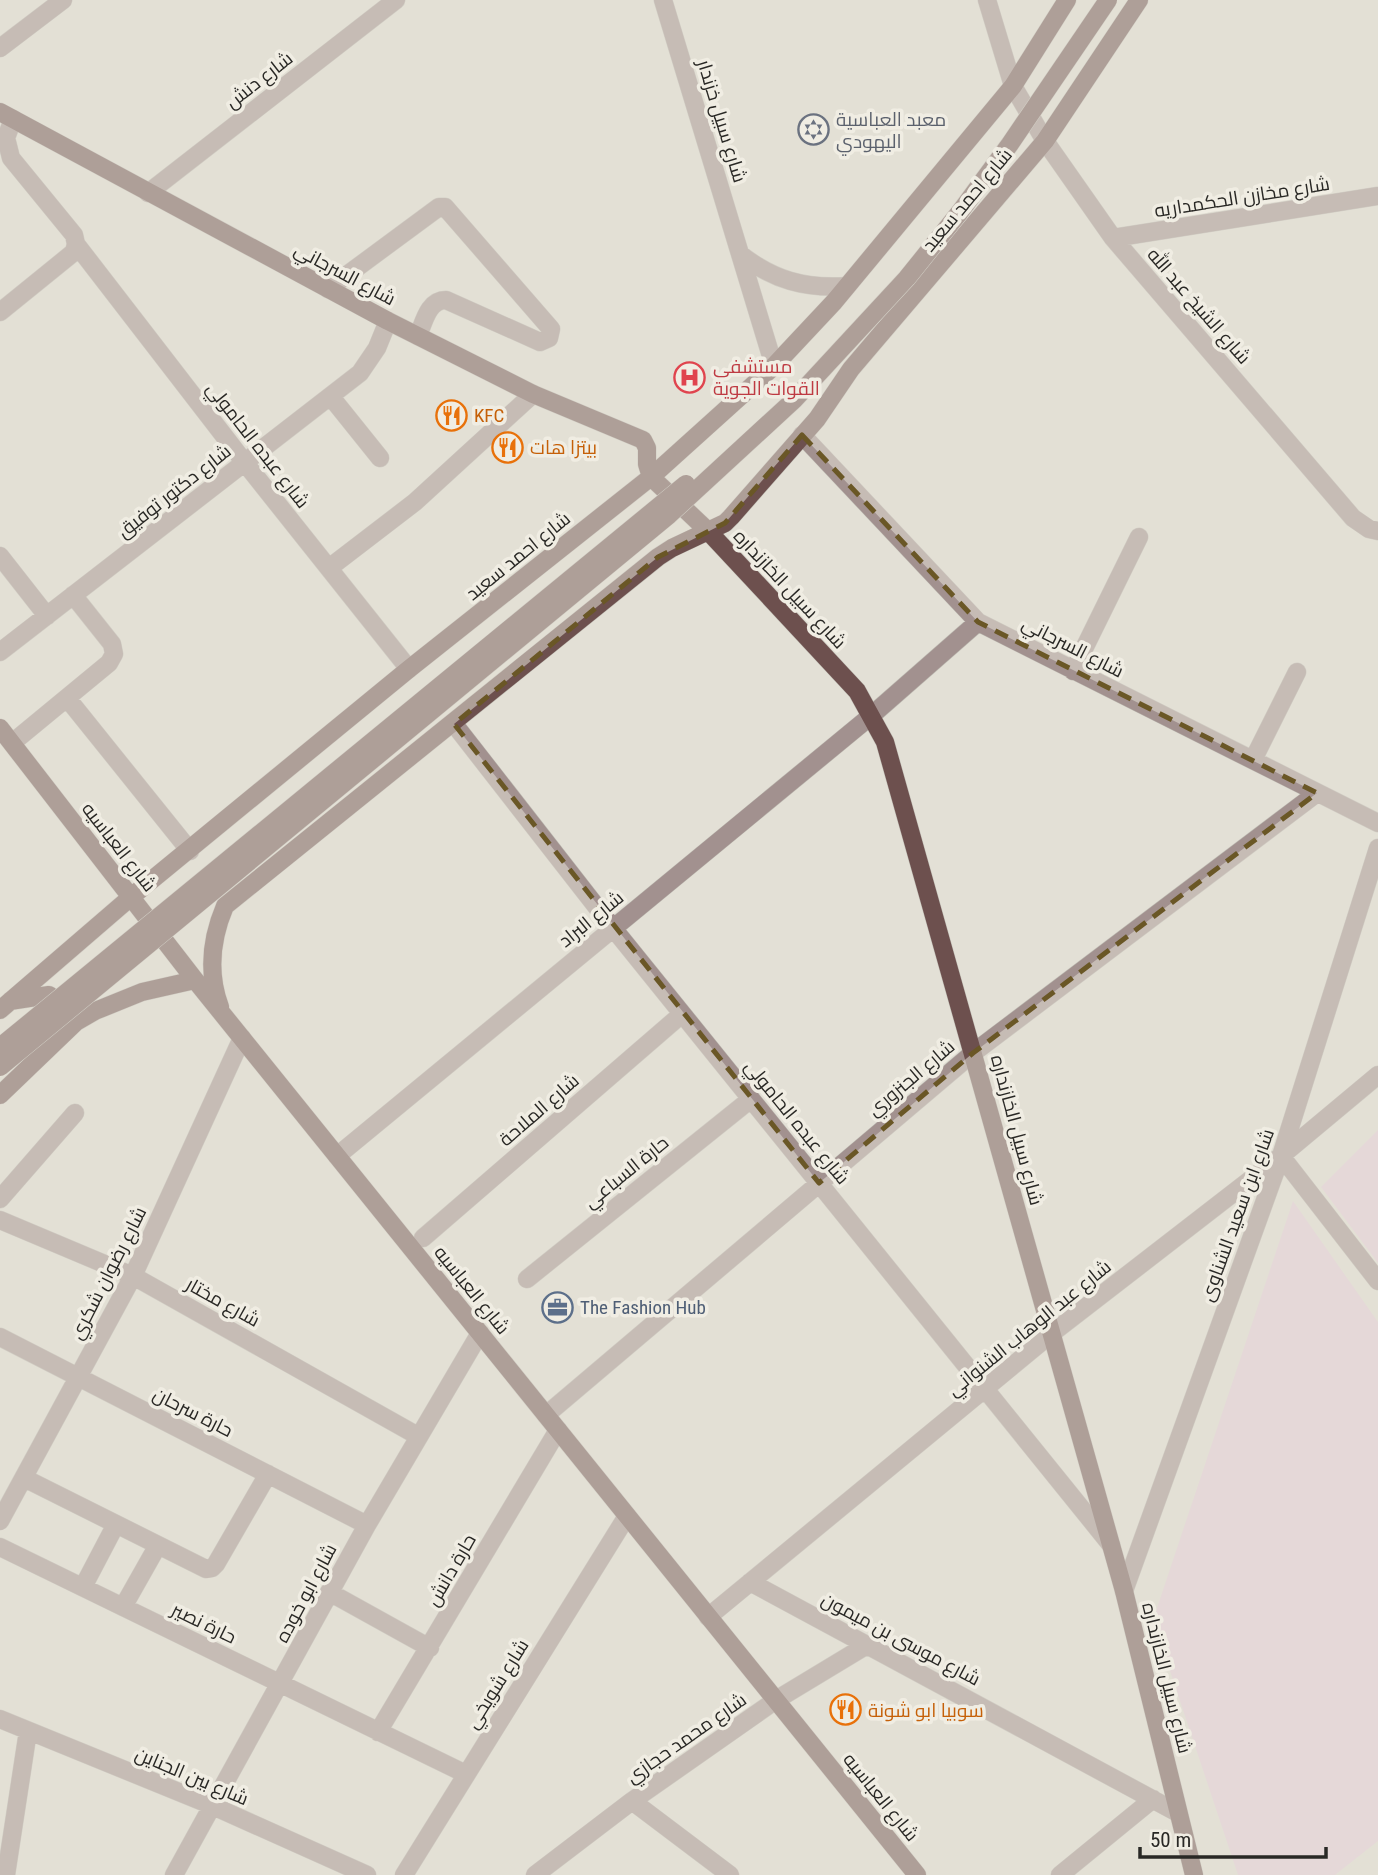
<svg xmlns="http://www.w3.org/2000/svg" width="1378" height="1875" font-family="'Roboto Condensed',Cairo,sans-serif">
  <rect width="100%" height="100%" fill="#e3e0d6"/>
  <path fill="#e6cfdb" d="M 1378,1130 L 1378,1263 L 1321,1187 Z
    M 1293,1201 L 1378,1322 L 1378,1841 L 1335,1875 L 1238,1875 L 1153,1620 Z"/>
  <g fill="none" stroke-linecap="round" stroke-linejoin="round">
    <defs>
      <path id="minor" d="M 663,0 L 774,366
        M 987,0 L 1013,86 L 1045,141 L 1113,238 L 1353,518 L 1369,529 L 1378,531
        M 0,48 L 63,0
        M 148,193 L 396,0
        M 1113,238 L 1378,196
        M 76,244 L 245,463 L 409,669
        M 740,254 C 773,280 805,289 847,286
        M 328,289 L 439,207 L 445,207 L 551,329 L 549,338 L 540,342 L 446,300 C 428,300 424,322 418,336
        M 0,312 L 74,252 L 76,244 L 74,235 L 11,158 L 6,138 L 13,119
        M 331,397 L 380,458
        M 802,435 L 978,622 L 1378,823
        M 0,556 L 47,616
        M 329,568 L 415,502 L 533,394
        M 0,652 L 360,373 L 377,348 L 388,321
        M 1073,671 L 1139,537
        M 67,698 L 190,851
        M 454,724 L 613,928 L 1111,1545
        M 12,743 L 109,663 L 114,654 L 112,644 L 73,595
        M 1253,760 L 1297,672
        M 337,1156 L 872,715 L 978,622
        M 1281,1156 L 1378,1281
        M 0,1199 L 75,1113
        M 0,1220 L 133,1276 L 418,1436
        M 423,1238 L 682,1014
        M 527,1279 L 751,1099
        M 0,1337 L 367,1525
        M 546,1415 L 973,1053 L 1317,793
        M 24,1478 L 206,1569 L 212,1568 L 216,1564 L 268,1474
        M 0,1521 L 133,1276 L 242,1038
        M 0,1547 L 466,1774
        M 750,1582 L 1178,1813
        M 83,1587 L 116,1524
        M 1124,1591 L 1281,1156 L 1378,848
        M 329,1592 L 430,1648
        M 123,1607 L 158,1545
        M 708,1617 L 1051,1334 L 1281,1156 L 1378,1075
        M 0,1719 L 213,1806 L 367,1875
        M 378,1732 L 558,1430
        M 632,1801 L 730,1875
        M 6,1875 L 28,1731
        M 174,1875 L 367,1525 L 480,1333
        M 404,1875 L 627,1516
        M 535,1875 L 632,1801 L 776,1700 L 867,1645
        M 1060,1875 L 1153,1799"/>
      <path id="major" d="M 0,112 L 388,321 L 533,394 L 643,440 L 647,448 L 647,464 L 651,477 L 708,531 L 857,691 L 885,742 L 1124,1591 L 1194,1875
        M 0,728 L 195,980 L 917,1875
        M 10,1001 L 49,995 L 57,1001 L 61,1013
        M 220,1007 C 207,972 211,939 225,906 L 658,557 L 672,548 L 725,523 L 731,517 L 817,419 L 851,369 L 1045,141 L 1139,0
        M 0,1010 L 131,897 L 409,669 L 651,477 L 774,366 L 834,302 L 1013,86 L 1067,0
        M 0,1095 L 76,1022 L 95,1011 L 142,992 L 195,980"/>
    </defs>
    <use href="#minor" stroke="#bebbb3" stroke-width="19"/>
    <use href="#major" stroke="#bebbb3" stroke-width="19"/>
    <use href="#minor" stroke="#a2918f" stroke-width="18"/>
    <use href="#major" stroke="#6d504e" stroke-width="18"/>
    <defs>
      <path id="major-bridge" d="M 0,1047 L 686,484
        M 0,1067 L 669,515 L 794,400 L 907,278 L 960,212 L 1010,144 L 1108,0"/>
    </defs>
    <use href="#major-bridge" stroke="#bebbb3" stroke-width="19" stroke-linecap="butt"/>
    <use href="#major-bridge" stroke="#6d504e" stroke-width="18"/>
  </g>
  <path d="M0 0H1378V1875H0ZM 802,435 L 978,622 L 1317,793 L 973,1053 L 819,1183 L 454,724 L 658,557 L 725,523 Z" fill="#e3e0d6" fill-opacity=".55" fill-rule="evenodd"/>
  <path fill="none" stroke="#6a5726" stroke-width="5" stroke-dasharray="14 9" stroke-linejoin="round" d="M 802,435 L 978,622 L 1317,793 L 973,1053 L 819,1183 L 454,724 L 658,557 L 725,523 Z"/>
  <defs>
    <symbol id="synagogue-ring" viewBox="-11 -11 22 22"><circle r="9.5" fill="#f0ede3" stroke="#6b7280" stroke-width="1.5"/><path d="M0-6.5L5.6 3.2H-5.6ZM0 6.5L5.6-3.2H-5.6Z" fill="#6b7280"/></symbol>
    <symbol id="hospital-ring" viewBox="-11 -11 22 22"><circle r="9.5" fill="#f0ede3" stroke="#e0444e" stroke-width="1.5"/><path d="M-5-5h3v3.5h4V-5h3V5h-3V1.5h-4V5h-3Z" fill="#e0444e"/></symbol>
    <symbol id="restaurant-ring" viewBox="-11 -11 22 22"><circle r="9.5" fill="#f0ede3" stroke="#e8710a" stroke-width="1.5"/><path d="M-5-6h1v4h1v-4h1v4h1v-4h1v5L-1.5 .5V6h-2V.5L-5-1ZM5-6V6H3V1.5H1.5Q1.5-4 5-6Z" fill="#e8710a"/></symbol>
    <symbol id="office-ring" viewBox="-11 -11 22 22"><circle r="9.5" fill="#f0ede3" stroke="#5c6f8a" stroke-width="1.5"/><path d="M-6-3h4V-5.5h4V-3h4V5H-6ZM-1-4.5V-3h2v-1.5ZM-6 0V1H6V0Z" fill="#5c6f8a"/></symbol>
  </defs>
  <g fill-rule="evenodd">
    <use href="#synagogue-ring" x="796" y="112" width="35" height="35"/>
    <use href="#hospital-ring" x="672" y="360" width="35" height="35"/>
    <use href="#restaurant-ring" x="434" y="398" width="35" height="35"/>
    <use href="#restaurant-ring" x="490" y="430" width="35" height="35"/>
    <use href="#office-ring" x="540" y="1290" width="35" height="35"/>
    <use href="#restaurant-ring" x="828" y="1692" width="35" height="35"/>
  </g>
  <g text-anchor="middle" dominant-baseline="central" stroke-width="7" stroke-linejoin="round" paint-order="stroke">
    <g font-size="19" fill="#292825" stroke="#f0ede3">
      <text transform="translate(259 80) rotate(-38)">شارع دنش</text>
      <text transform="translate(722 121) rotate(73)">شارع سبيل خزندار</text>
      <text transform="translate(1242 197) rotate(-9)">شارع مخازن الحكمداريه</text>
      <text transform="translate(967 200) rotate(-50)">شارع احمد سعيد</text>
      <text transform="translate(345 274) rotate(28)">شارع السرجاني</text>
      <text transform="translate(1199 306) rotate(49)">شارع الشيخ عبد الله</text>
      <text transform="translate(258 445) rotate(52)">شارع عبده الحامولي</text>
      <text transform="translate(174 491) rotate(-38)">شارع دكتور توفيق</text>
      <text transform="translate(518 556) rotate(-39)">شارع احمد سعيد</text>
      <text transform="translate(790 589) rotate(47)">شارع سبيل الخازنداره</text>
      <text transform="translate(1073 647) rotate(27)">شارع السرجاني</text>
      <text transform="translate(119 847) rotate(52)">شارع العباسيه</text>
      <text transform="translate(591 919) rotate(-39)">شارع البراد</text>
      <text transform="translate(911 1078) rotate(-40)">شارع الجنزوري</text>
      <text transform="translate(539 1110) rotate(-41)">شارع الملاحة</text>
      <text transform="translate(797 1122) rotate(51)">شارع عبده الحامولي</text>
      <text transform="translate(1017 1130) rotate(75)">شارع سبيل الخازنداره</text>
      <text transform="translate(626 1172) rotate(-39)">حارة السباعي</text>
      <text transform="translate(1237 1215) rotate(-70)">شارع ابن سعيد الشناوى</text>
      <text transform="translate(108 1273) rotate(-63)">شارع رضوان شكري</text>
      <text transform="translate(472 1290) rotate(51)">شارع العباسيه</text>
      <text transform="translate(223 1302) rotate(29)">شارع مختار</text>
      <text transform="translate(1029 1328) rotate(-39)">شارع عبد الوهاب الشنواني</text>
      <text transform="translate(193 1412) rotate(27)">حارة سرحان</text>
      <text transform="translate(451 1570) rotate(-60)">حارة دانش</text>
      <text transform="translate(306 1593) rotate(-62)">شارع ابو خوده</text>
      <text transform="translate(204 1623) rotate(26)">حارة نصير</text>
      <text transform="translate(901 1639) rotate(28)">شارع موسى بن ميمون</text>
      <text transform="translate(1167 1678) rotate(76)">شارع سبيل الخازنداره</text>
      <text transform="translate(497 1684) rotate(-58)">شارع شويخي</text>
      <text transform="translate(686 1738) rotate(-35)">شارع محمد حجازي</text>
      <text transform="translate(192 1776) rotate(23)">شارع بين الجناين</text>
      <text transform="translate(881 1797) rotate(51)">شارع العباسيه</text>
    </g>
    <g font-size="19" fill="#5b616d" stroke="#f0ede3" text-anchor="start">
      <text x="836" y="119">معبد العباسية<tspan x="836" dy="22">اليهودي</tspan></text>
    </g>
    <g font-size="19" fill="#be3a42" stroke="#f0ede3" text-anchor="start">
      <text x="713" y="366">مستشفى<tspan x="713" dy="22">القوات الجوية</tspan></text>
    </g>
    <g font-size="19" fill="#c56008" stroke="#f0ede3" text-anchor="start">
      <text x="474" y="415">KFC</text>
      <text x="530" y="447">بيتزا هات</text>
      <text x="868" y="1710">سوبيا ابو شونة</text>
    </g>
    <g font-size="19" fill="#4e5e75" stroke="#f0ede3" text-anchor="start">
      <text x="580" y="1307">The Fashion Hub</text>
    </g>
  </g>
  <path d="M1140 1847v10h186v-10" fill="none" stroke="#292825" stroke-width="3.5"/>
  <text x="1150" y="1847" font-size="21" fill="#292825" stroke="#f0ede3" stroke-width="5" paint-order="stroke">50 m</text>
</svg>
